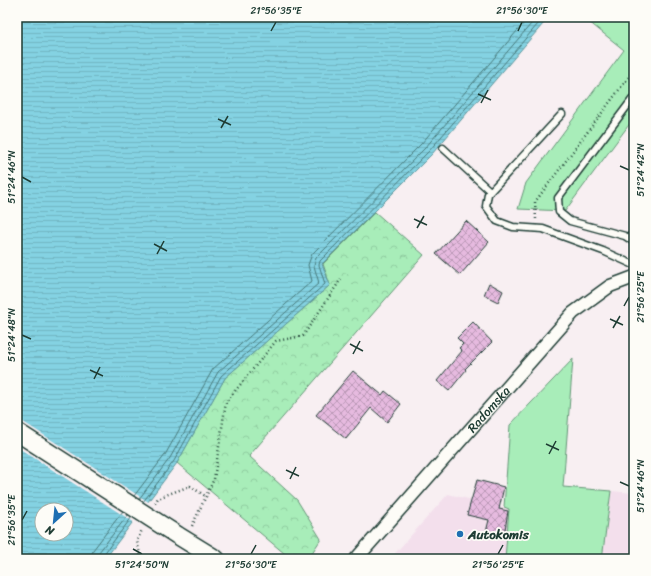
<svg xmlns="http://www.w3.org/2000/svg" width="651" height="576" font-family="Sriracha,sans-serif">
  <defs>
    <pattern id="forest-crowns" width="20" height="18" patternUnits="userSpaceOnUse"><rect width="20" height="18" fill="#a8edb9"/><path d="M2 6a3 3 0 1 1 6 0M12 15a3 3 0 1 1 6 0" fill="none" stroke="#90cca0"/></pattern>
    <pattern id="water-rules" width="6" height="5" patternUnits="userSpaceOnUse"><rect width="6" height="5" fill="#84d2e2"/><path d="M0 2.5h6" fill="none" stroke="#72b5c2"/></pattern>
    <pattern id="building-cross-hatch" width="8" height="8" patternUnits="userSpaceOnUse"><rect width="8" height="8" fill="#e6badf"/><path d="M0 0l8 8M0 8l8-8" fill="none" stroke="#ba98b6"/></pattern>
  </defs>
  <rect width="100%" height="100%" fill="#f8eff2"/>
  <filter id="ink" filterUnits="userSpaceOnUse"><feTurbulence type="fractalNoise" baseFrequency=".025" numOctaves="2"/><feDisplacementMap in="SourceGraphic" scale="8" xChannelSelector="R" yChannelSelector="G"/><feConvolveMatrix kernelMatrix="1 2 1 2 8 2 1 2 1" color-interpolation-filters="sRGB"/></filter>
  <g filter="url(#ink)">
    <path fill="#f3dfec" d="M 611,491 L 634,493 L 634,559 L 602,559 Z
      M 448,494 L 509,509 L 505,559 L 390,559 Z"/>
    <path fill="#a8edb9" stroke="#649576" d="M 583,17 L 634,17 L 634,118 L 565,211 L 518,209 L 526,183 L 624,50 Z
      M 573,359 L 563,487 L 611,491 L 602,559 L 505,559 L 509,509 L 504,507 L 510,425 Z"/>
    <path fill="url(#forest-crowns)" stroke="#649576" d="M 375,212 L 424,255 L 249,456 L 297,500 L 321,539 L 308,559 L 291,559 L 177,463 L 225,378 L 330,285 L 323,264 Z"/>
    <path fill="url(#water-rules)" stroke="#5c969c" fill-rule="evenodd" d="M 17,17 L 549,17 L 432,154 L 322,264 L 330,285 L 225,378 L 177,463 L 105,559 L 17,559 ZM 42,510 L 66,510 L 66,534 L 42,534 Z"/>
    <path fill="#f8eff2" d="M 17,418 L 150,503 L 135,523 L 17,447 Z"/>
    <g fill="none" stroke-linecap="round" stroke-linejoin="round">
      <path stroke="#47797a" stroke-width="1" d="M 134,496 L 165,455 L 213,369 L 312,281 L 308,265 L 312,254 L 421,144 L 529,17
        M 139,499 L 170,458 L 218,372 L 319,283 L 314,266 L 316,258 L 425,148 L 537,17
        M 143,502 L 174,461 L 221,376 L 325,284 L 319,265 L 320,261 L 429,151 L 544,17
        M 91,559 L 93,550 L 123,511
        M 97,559 L 99,552 L 128,515
        M 102,559 L 103,555 L 132,517"/>
    </g>
    <path fill="url(#building-cross-hatch)" stroke="#1f3d34" d="M 466,221 L 489,242 L 460,275 L 436,254 Z
      M 489,283 L 503,291 L 498,302 L 484,295 Z
      M 473,322 L 492,342 L 465,369 L 466,370 L 449,391 L 437,381 L 462,351 L 459,348 L 463,344 L 457,338 Z
      M 353,371 L 382,395 L 385,391 L 401,404 L 387,422 L 371,408 L 346,439 L 316,415 Z
      M 477,480 L 504,487 L 499,509 L 508,511 L 504,536 L 486,532 L 489,520 L 467,515 Z"/>
    <g fill="none" stroke-linecap="round" stroke-linejoin="round">
      <defs>
        <path id="lane" d="M 634,97 L 558,198 L 559,212 L 570,221 L 625,236 L 634,242
          M 562,114 L 488,194 L 486,206 L 497,221 L 513,227 L 543,229 L 603,251 L 634,265
          M 443,148 L 490,191"/>
        <g id="street">
          <path id="s1" d="M 356,559 L 573,313 L 610,286 L 634,277"/>
        </g>
        <path id="secondary" d="M 177,535 L 216,559"/>
      </defs>
      <use href="#lane" stroke="#1f3d34" stroke-width="9"/>
      <use href="#street" stroke="#1f3d34" stroke-width="15"/>
      <use href="#secondary" stroke="#1f3d34" stroke-width="20"/>
      <path stroke="#1f3d34" stroke-width="2.5" stroke-dasharray="1 3" stroke-linecap="butt" d="M 536,219 L 535,202 L 634,70
        M 155,503 L 158,498 L 190,486 L 207,497
        M 192,526 L 214,479 L 226,402 L 276,341 L 303,336 L 341,279
        M 231,556 L 236,559
        M 141,559 L 137,541 L 142,530"/>
      <use href="#lane" stroke="#fdfcf7" stroke-width="6"/>
      <use href="#street" stroke="#fdfcf7" stroke-width="12"/>
      <use href="#secondary" stroke="#fdfcf7" stroke-width="17"/>
      <defs>
        <path id="secondary-bridge" d="M 17,432 L 177,535"/>
      </defs>
      <use href="#secondary-bridge" stroke="#1f3d34" stroke-width="20" stroke-linecap="butt"/>
      <use href="#secondary-bridge" stroke="#fdfcf7" stroke-width="17"/>
    </g>
  </g>
  <path fill="none" stroke="#1f3d34" stroke-width="1.5" d="M 271,31 L 276,22M 518,31 L 522,22M 478,94 L 491,100M 481,103 L 488,90M 218,119 L 231,125M 221,128 L 228,116M 620,166 L 629,170M 22,177 L 31,182M 414,219 L 427,225M 417,228 L 424,216M 154,244 L 167,251M 157,254 L 164,241M 624,306 L 629,297M 610,319 L 623,325M 613,328 L 620,316M 22,335 L 31,339M 350,344 L 363,351M 353,354 L 360,341M 90,370 L 103,376M 94,379 L 100,367M 546,444 L 559,450M 549,454 L 556,441M 286,470 L 299,476M 290,479 L 296,467M 620,482 L 629,486M 22,520 L 27,511M 133,549 L 142,554M 251,554 L 256,545M 498,554 L 503,545"/>
  <circle fill="#1f6fb2" stroke="#fdfcf7" stroke-width="1.5" cx="460" cy="534" r="4"/>
  <g text-anchor="middle" dominant-baseline="central" stroke-width="3.5" stroke-linejoin="round" paint-order="stroke">
    <g font-size="13" fill="#1f3d34" stroke="#fdfcf7">
      <text stroke="none"><textPath href="#s1" startOffset="200">Radomska</textPath></text>
    </g>
    <g font-size="13" font-weight="bold" fill="#1f3d34" stroke="#fdfcf7" text-anchor="start">
      <text x="468" y="534">Autokomis</text>
    </g>
  </g>
  <rect width="651" height="576" fill="none" stroke="#fdfcf7" stroke-width="44"/>
  <g transform="translate(54 522) rotate(207)"><circle r="19" fill="#fdfcf7" stroke="#a4b0a9"/>
  <path d="M0-3L7 15L0 10L-7 15Z" fill="#1f6fb2"/>
  <text y="-6" font-size="11" font-weight="bold" text-anchor="middle" fill="#1f3d34">N</text>
  </g>
  <rect x="22" y="22" width="607" height="532" fill="none" stroke="#1f3d34" stroke-width="1.5"/>
  <g font-size="10" text-anchor="middle" fill="#1f3d34">
    <text x="276" y="14">21°56'35"E</text>
    <text x="522" y="14">21°56'30"E</text>
    <text transform="translate(640 170) rotate(-90)" y="4">51°24'42"N</text>
    <text transform="translate(11 177) rotate(-90)" y="4">51°24'46"N</text>
    <text transform="translate(640 297) rotate(-90)" y="4">21°56'25"E</text>
    <text transform="translate(11 335) rotate(-90)" y="4">51°24'48"N</text>
    <text transform="translate(640 486) rotate(-90)" y="4">51°24'46"N</text>
    <text transform="translate(11 520) rotate(-90)" y="4">21°56'35"E</text>
    <text x="142" y="568">51°24'50"N</text>
    <text x="251" y="568">21°56'30"E</text>
    <text x="498" y="568">21°56'25"E</text>
  </g>
</svg>
